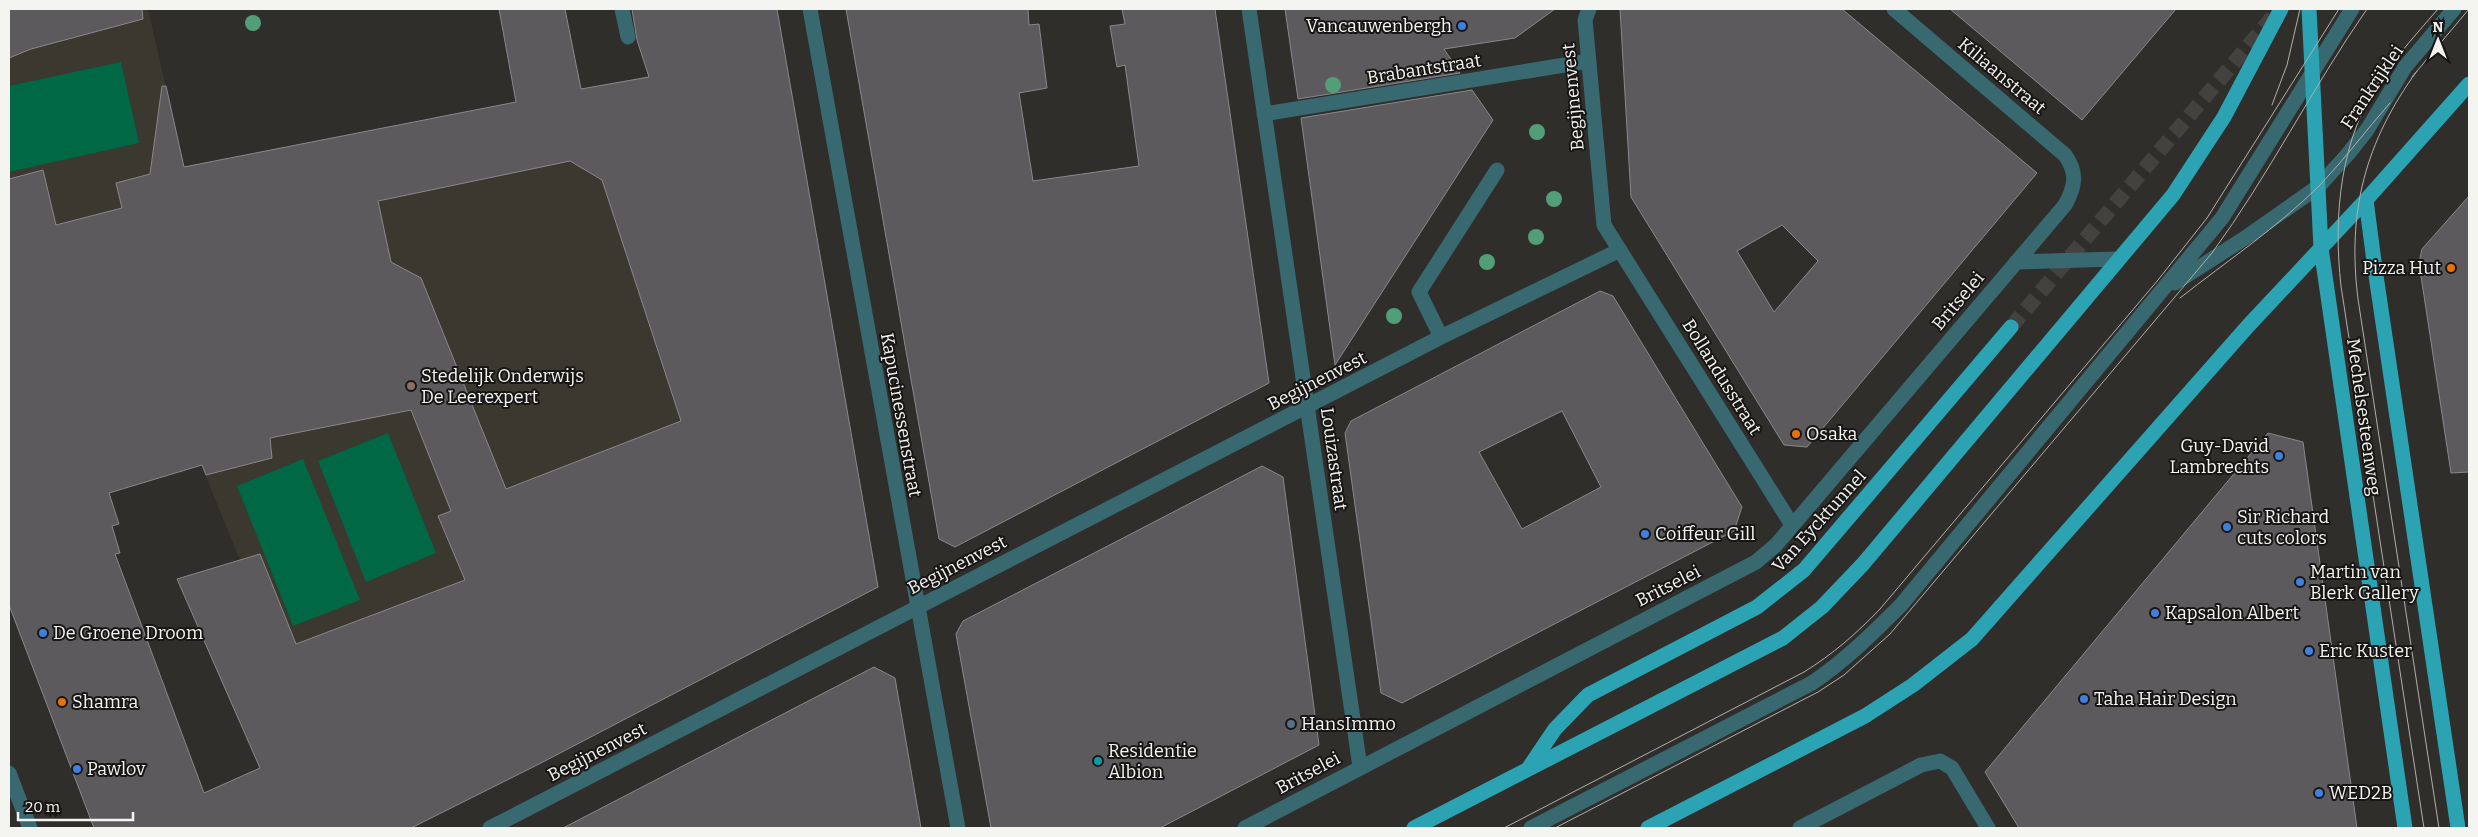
<svg xmlns="http://www.w3.org/2000/svg" width="2478" height="837" font-family="Bitter,serif">
  <rect width="100%" height="100%" fill="#2f2e2b"/>
  <path fill="#3a382f" d="M 9,9 L 148,9 L 184,167 L 649,76 L 707,280 L 755,433 L 465,580 L 277,651 L 176,403 L 122,208 L 56,225 L 9,240 Z"/>
  <path fill="#006844" d="M 121,62 L 139,143 L 9,172 L 9,86 Z
    M 388,433 L 436,553 L 366,582 L 318,461 Z
    M 303,459 L 360,600 L 293,626 L 237,486 Z"/>
  <path fill="#5c5a5d" stroke="#8a888c" fill-rule="evenodd" d="M 9,9 L 142,9 L 143,19 L 31,49 L 9,58 Z
    M 499,9 L 565,9 L 581,89 L 649,77 L 637,40 L 632,9 L 777,9 L 878,587 L 541,763 L 411,828 L 94,828 L 9,605 L 9,179 L 43,170 L 56,225 L 122,208 L 116,183 L 150,174 L 162,86 L 166,86 L 184,167 L 516,102 ZM 570,161 L 602,180 L 681,421 L 506,489 L 421,278 L 391,262 L 378,201 ZM 411,410 L 451,511 L 438,516 L 465,580 L 296,644 L 260,554 L 177,579 L 260,768 L 204,793 L 115,554 L 120,553 L 112,526 L 119,524 L 109,493 L 202,465 L 206,475 L 272,458 L 270,438 Z
    M 846,9 L 1028,9 L 1029,25 L 1039,24 L 1047,88 L 1019,93 L 1033,181 L 1139,166 L 1125,65 L 1117,67 L 1110,26 L 1125,24 L 1122,9 L 1215,9 L 1269,383 L 955,547 L 939,539 Z
    M 1285,9 L 1555,9 L 1515,38 L 1444,49 L 1460,73 L 1298,99 Z
    M 1620,9 L 1842,9 L 2037,173 L 1807,447 L 1784,445 L 1631,197 ZM 1782,225 L 1818,261 L 1774,312 L 1737,251 Z
    M 1950,9 L 2176,9 L 2082,120 Z
    M 1472,90 L 1493,120 L 1335,365 L 1301,118 Z
    M 2469,196 L 2469,472 L 2451,473 L 2419,263 L 2422,249 Z
    M 1600,291 L 1613,296 L 1742,507 L 1734,531 L 1402,703 L 1381,693 L 1345,433 L 1351,421 ZM 1562,411 L 1601,487 L 1522,529 L 1479,452 Z
    M 2268,433 L 2303,442 L 2357,828 L 2019,828 L 1985,772 Z
    M 1262,466 L 1283,477 L 1319,745 L 1160,828 L 991,828 L 956,634 L 963,621 Z
    M 874,667 L 895,678 L 921,828 L 563,828 Z"/>
  <g fill="none" stroke-linecap="round" stroke-linejoin="round">
    <path stroke="#43423f" stroke-width="15" stroke-dasharray="15 8" stroke-linecap="butt" d="M 2011,327 L 2275,14"/>
    <path stroke="#386971" stroke-width="15" d="M 622,9 L 628,37
      M 810,9 L 958,828
      M 1249,9 L 1360,767
      M 1589,9 L 1585,20 L 1604,225 L 1792,525
      M 1264,114 L 1589,61
      M 2016,262 L 2117,259
      M 2175,283 L 2248,236 L 2319,186 L 2348,154 L 2367,130 L 2405,67 L 2454,9
      M 1441,337 L 1419,292 L 1497,170
      M 9,773 L 30,828
      M 490,828 L 1441,337 L 1620,250
      M 1245,828 L 1756,562 L 1776,545 L 2065,205 C 2075,187 2078,173 2065,155 L 1894,9
      M 1531,828 L 1812,683 C 1846,660 1873,633 1901,605 L 2222,218 L 2352,9
      M 1800,828 L 1921,765 L 1940,761 L 1952,768 L 1988,828"/>
    <path stroke="#2ba3b3" stroke-width="15" d="M 2309,9 L 2321,248 L 2405,828
      M 2366,200 L 2375,269 L 2458,828
      M 1528,769 L 1555,729 L 1588,695 L 1757,607 L 1804,570 L 2011,327
      M 1414,828 L 1783,638 L 1822,607 L 1863,564 L 2173,195 L 2224,117 L 2281,9
      M 1648,828 L 1865,716 L 1913,685 L 1972,639 L 2248,326 L 2366,200 L 2469,84"/>
    <path stroke="#afafac" stroke-width="1" d="M 2417,71 C 2365,142 2347,212 2358,299 L 2439,828
      M 2412,77 L 2469,9
      M 2272,105 L 2287,65 L 2300,9
      M 2180,298 C 2227,261 2278,227 2320,185 C 2345,159 2366,130 2390,103
      M 1504,828 L 1804,672 C 1833,654 1856,634 1880,609 L 2158,280 L 2207,218 L 2339,9
      M 1555,828 L 1818,692 L 1844,675 L 1890,634 L 2212,253 C 2269,175 2312,88 2367,9
      M 2424,828 L 2341,286 C 2333,215 2340,138 2382,77 C 2399,53 2419,31 2438,9"/>
  </g>
  <g fill="#529e79">
    <circle cx="253" cy="23" r="8"/>
    <circle cx="1333" cy="85" r="8"/>
    <circle cx="1537" cy="132" r="8"/>
    <circle cx="1554" cy="199" r="8"/>
    <circle cx="1536" cy="237" r="8"/>
    <circle cx="1487" cy="262" r="8"/>
    <circle cx="1394" cy="316" r="8"/>
  </g>
  <g fill="#3f7fe0" stroke="#171615" stroke-width="2">
    <circle cx="1462" cy="26" r="5"/>
    <circle cx="2279" cy="456" r="5"/>
    <circle cx="2227" cy="527" r="5"/>
    <circle cx="1645" cy="534" r="5"/>
    <circle cx="2300" cy="582" r="5"/>
    <circle cx="2155" cy="613" r="5"/>
    <circle cx="43" cy="633" r="5"/>
    <circle cx="2309" cy="651" r="5"/>
    <circle cx="2084" cy="699" r="5"/>
    <circle cx="77" cy="769" r="5"/>
    <circle cx="2319" cy="793" r="5"/>
  </g>
  <g fill="#e8710a" stroke="#171615" stroke-width="2">
    <circle cx="2451" cy="268" r="5"/>
    <circle cx="1796" cy="434" r="5"/>
    <circle cx="62" cy="702" r="5"/>
  </g>
  <circle fill="#8d6e63" stroke="#171615" stroke-width="2" cx="411" cy="386" r="5"/>
  <circle fill="#5c6f8a" stroke="#171615" stroke-width="2" cx="1291" cy="724" r="5"/>
  <circle fill="#0f9aa8" stroke="#171615" stroke-width="2" cx="1098" cy="761" r="5"/>
  <g text-anchor="middle" dominant-baseline="central" stroke-width="4" stroke-linejoin="round" paint-order="stroke">
    <g font-size="18" fill="#f4f4f1" stroke="#171615" text-anchor="start">
      <text x="1452" y="26" text-anchor="end">Vancauwenbergh</text>
      <text x="2441" y="268" text-anchor="end">Pizza Hut</text>
      <text x="421" y="376">Stedelijk Onderwijs<tspan x="421" dy="21">De Leerexpert</tspan></text>
      <text x="1806" y="434">Osaka</text>
      <text x="2269" y="446" text-anchor="end">Guy-David<tspan x="2269" dy="21">Lambrechts</tspan></text>
      <text x="2237" y="517">Sir Richard<tspan x="2237" dy="21">cuts colors</tspan></text>
      <text x="1655" y="534">Coiffeur Gill</text>
      <text x="2310" y="572">Martin van<tspan x="2310" dy="21">Blerk Gallery</tspan></text>
      <text x="2165" y="613">Kapsalon Albert</text>
      <text x="53" y="633">De Groene Droom</text>
      <text x="2319" y="651">Eric Kuster</text>
      <text x="2094" y="699">Taha Hair Design</text>
      <text x="72" y="702">Shamra</text>
      <text x="1301" y="724">HansImmo</text>
      <text x="1108" y="751">Residentie<tspan x="1108" dy="21">Albion</tspan></text>
      <text x="87" y="769">Pawlov</text>
      <text x="2329" y="793">WED2B</text>
    </g>
    <g font-size="18" fill="#f4f4f1" stroke="#171615">
      <text transform="translate(1424 69) rotate(-9)">Brabantstraat</text>
      <text transform="translate(2002 76) rotate(40)">Kiliaanstraat</text>
      <text transform="translate(2372 87) rotate(-56)">Frankrijklei</text>
      <text transform="translate(1573 97) rotate(-95)">Begijnenvest</text>
      <text transform="translate(1958 301) rotate(-50)">Britselei</text>
      <text transform="translate(1722 377) rotate(58)">Bollandusstraat</text>
      <text transform="translate(1317 381) rotate(-27)">Begijnenvest</text>
      <text transform="translate(901 415) rotate(80)">Kapucinessenstraat</text>
      <text transform="translate(2364 417) rotate(82)">Mechelsesteenweg</text>
      <text transform="translate(1334 459) rotate(82)">Louizastraat</text>
      <text transform="translate(1819 521) rotate(-48)">Van Eycktunnel</text>
      <text transform="translate(957 565) rotate(-27)">Begijnenvest</text>
      <text transform="translate(1668 586) rotate(-27)">Britselei</text>
      <text transform="translate(597 752) rotate(-27)">Begijnenvest</text>
      <text transform="translate(1308 773) rotate(-28)">Britselei</text>
    </g>
  </g>
  <rect width="2478" height="837" fill="none" stroke="#f4f4f1" stroke-width="20"/>
  <g transform="translate(2438 40)" stroke="#171615" stroke-width="4" paint-order="stroke">
  <path d="M0-4L9 19L0 12L-9 19Z" fill="#f4f4f1"/>
  <text y="-8" font-size="14" font-weight="bold" text-anchor="middle" fill="#f4f4f1">N</text>
  </g>
  <path d="M18 812v8h115v-8" fill="none" stroke="#f4f4f1" stroke-width="2.5"/>
  <text x="25" y="812" font-size="15" fill="#f4f4f1" stroke="#171615" stroke-width="4" paint-order="stroke">20 m</text>
</svg>
